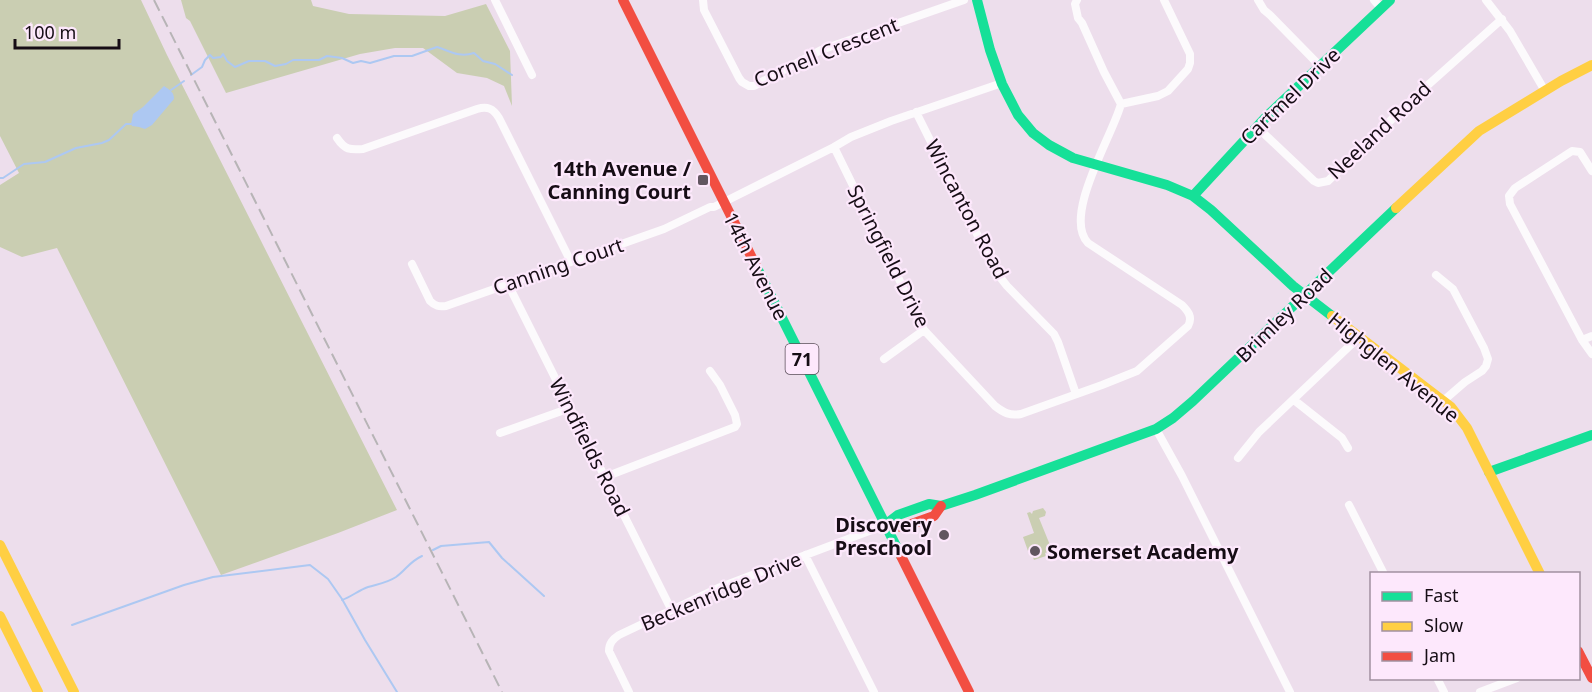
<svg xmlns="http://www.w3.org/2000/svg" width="1592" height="692" font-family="'Noto Sans',sans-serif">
  <rect width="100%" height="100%" fill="#eddeec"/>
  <path fill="#caceb2" d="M 0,0 L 141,0 L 167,55 L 397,510 L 338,533 L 221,575 L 57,248 L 22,257 L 0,247 L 0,185 L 19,173 L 0,136 Z
    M 181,0 L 311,0 L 313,6 L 349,14 L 445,16 L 486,4 L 510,51 L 512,106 L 504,86 L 487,78 L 457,73 L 423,48 L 395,48 L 360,54 L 226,93 L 190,21 L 186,18 Z
    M 1043,508 L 1046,512 L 1045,516 L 1039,518 L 1052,550 L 1045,553 L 1046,556 L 1034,560 L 1030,550 L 1028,551 L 1023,537 L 1034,533 L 1027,513 L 1030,512 L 1032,514 L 1033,511 Z"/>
  <path fill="#adc8f2" d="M 164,86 C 170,90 174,92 174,99 L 152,125 L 145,129 L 139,127 L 132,126 L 131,124 L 133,114 L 143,107 Z"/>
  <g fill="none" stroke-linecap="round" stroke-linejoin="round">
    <path stroke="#adc8f2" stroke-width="2" d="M 191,75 L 202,67 L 205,60 L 210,55 L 213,58 L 221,57 L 223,54 L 227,61 L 235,67 L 249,61 L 265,61 L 275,66 L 286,64 L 293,60 L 319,60 L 327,56 L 342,58 L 353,63 L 361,61 L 370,63 L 394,56 L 412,56 L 437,47 C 450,51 459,58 474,53 L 483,61 L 495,64 L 512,75
      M 171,90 L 184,81
      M 0,178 L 3,178 L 24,164 L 45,162 L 76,148 L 102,143 L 109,140 L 126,124 L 131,124
      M 433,550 L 441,546 L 489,542 L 502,558 L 544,596
      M 342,600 C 351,597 359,590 368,587 C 378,584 387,583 396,577 C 406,570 409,562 422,556
      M 72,625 L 184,585 L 213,577 L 310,565 L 328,579 L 342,599 L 365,640 L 397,692"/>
    <path stroke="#fcfafc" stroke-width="8" d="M 495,0 L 532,75
      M 703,0 L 704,10 L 739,78 L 742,82 L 749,86 L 754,86 L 821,50 L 964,0
      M 1258,0 L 1264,10 L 1270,15 L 1320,66
      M 1374,0 L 1381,8
      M 1486,0 L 1510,31 L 1545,91
      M 1121,104 L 1158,96 L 1168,91 L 1188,69 L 1190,63 L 1190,54 L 1164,0
      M 916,112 L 996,272 L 1007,286 L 1054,334 L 1058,342 L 1076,394
      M 1257,127 L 1314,181 L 1318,183 L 1328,181 L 1419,93 L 1502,19
      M 337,138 C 345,150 350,150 363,149 L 477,109 C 487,106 493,108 499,118 L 571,262
      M 834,147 L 924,330 L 995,406 C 1004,413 1010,416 1021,414 L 1102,385 L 1137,371 L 1188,326 C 1193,317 1188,311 1182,305 L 1088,243 C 1062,216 1113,135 1121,104 L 1104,72 L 1082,23 L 1078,18 L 1075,4 L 1077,0
      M 1592,171 L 1580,152 L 1572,151 L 1515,188 L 1509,196 L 1510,204 L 1582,340 L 1592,354
      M 412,264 L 430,301 C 435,306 439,307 446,306 L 664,229 L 710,207 L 714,207 L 834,147 L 851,137 L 891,121 L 1002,83
      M 1436,275 L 1453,289 L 1484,348 L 1488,359 L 1486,366 L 1482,371 L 1465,382 L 1443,401
      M 508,284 L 671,609
      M 1582,340 L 1592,336
      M 884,359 L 924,330
      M 1294,400 L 1342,438 L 1348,448
      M 1156,429 L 1182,476 L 1290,692
      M 500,433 L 570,408
      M 1238,458 L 1259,432 L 1359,337
      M 605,477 L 735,427 L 737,424 L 735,415 L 720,385 L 710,371
      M 1349,505 L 1384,574
      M 805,555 L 874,692
      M 1437,678 L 1444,692
      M 629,692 L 609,651 C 609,643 613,639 619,635 L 718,588 L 885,525
      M 1480,692 L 1517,678"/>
    <path stroke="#16e098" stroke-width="10" d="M 977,0 L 990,50 L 1002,84 L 1018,115 L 1033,133 L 1049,145 L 1073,158 L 1167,185 L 1193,196 L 1211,210 L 1293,286 L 1332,316
      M 1193,196 L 1267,116 L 1390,0
      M 757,268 L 901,556
      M 1489,472 L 1592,435
      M 885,525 L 898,515 L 929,504 L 941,506 L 975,495 L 1156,429 L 1173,418 L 1193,401 L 1396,208"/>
    <path stroke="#ffcf43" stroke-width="10" d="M 1396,208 L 1479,131 L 1561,81 L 1592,65
      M 1332,316 L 1451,407 L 1467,428 L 1540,574
      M 0,545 L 74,692
      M 0,616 L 38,692"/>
    <path stroke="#f24e42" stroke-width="10" d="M 623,0 L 757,268
      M 885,525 L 903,527 L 934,516 L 941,506
      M 901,556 L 969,692
      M 1578,651 L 1592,678"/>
    <path stroke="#b7b4b6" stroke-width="2" stroke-dasharray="12 6" stroke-linecap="butt" d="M 154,0 L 502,692"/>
  </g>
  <g fill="#615660" stroke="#fde8fc" stroke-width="2">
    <rect x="697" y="174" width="12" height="12" rx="3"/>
    <circle cx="944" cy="535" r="6"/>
    <circle cx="1035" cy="551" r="6"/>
  </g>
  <g text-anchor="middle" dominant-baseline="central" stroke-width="4.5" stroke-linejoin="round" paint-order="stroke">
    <rect fill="#fde8fc" stroke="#5b4f5a" stroke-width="1.5" x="785.5" y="344" width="33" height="30" rx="4.5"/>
    <g font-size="18" font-weight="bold" fill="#160d15">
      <text x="802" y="359">71</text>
    </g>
    <g font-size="20" fill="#160d15" stroke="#fde8fc">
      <text transform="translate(826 52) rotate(-22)">Cornell Crescent</text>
      <text transform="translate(1290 96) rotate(-44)">Cartmel Drive</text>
      <text transform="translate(1379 130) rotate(-43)">Neeland Road</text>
      <text transform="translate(967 209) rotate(62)">Wincanton Road</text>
      <text transform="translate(889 256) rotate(63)">Springfield Drive</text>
      <text transform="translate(558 266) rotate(-19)">Canning Court</text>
      <text transform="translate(756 266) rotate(63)">14th Avenue</text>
      <text transform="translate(1284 315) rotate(-44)">Brimley Road</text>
      <text transform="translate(1394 367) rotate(39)">Highglen Avenue</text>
      <text transform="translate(590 447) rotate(63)">Windfields Road</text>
      <text transform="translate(721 591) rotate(-23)">Beckenridge Drive</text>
    </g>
    <g font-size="20" font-weight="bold" fill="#160d15" stroke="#fde8fc" text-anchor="end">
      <text x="691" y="168">14th Avenue /<tspan x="691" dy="23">Canning Court</tspan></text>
      <text x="932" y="524">Discovery<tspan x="932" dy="23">Preschool</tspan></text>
      <text x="1047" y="551" text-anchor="start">Somerset Academy</text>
    </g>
  </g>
  <rect x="1370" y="572" width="210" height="108" fill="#fde8fc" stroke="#a190a0" stroke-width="1.5"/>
  <rect x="1382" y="592" width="30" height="9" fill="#16e098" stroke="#a190a0" stroke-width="1.5"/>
  <text x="1424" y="602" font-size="18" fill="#160d15">Fast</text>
  <rect x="1382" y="622" width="30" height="9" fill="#ffcf43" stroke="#a190a0" stroke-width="1.5"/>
  <text x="1424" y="632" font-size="18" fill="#160d15">Slow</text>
  <rect x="1382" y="652" width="30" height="9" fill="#f24e42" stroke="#a190a0" stroke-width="1.5"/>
  <text x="1424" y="662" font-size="18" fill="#160d15">Jam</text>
  <path d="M15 39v9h104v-9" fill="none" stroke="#160d15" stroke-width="3"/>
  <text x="24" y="39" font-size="18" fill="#160d15" stroke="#fde8fc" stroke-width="4.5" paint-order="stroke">100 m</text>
</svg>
